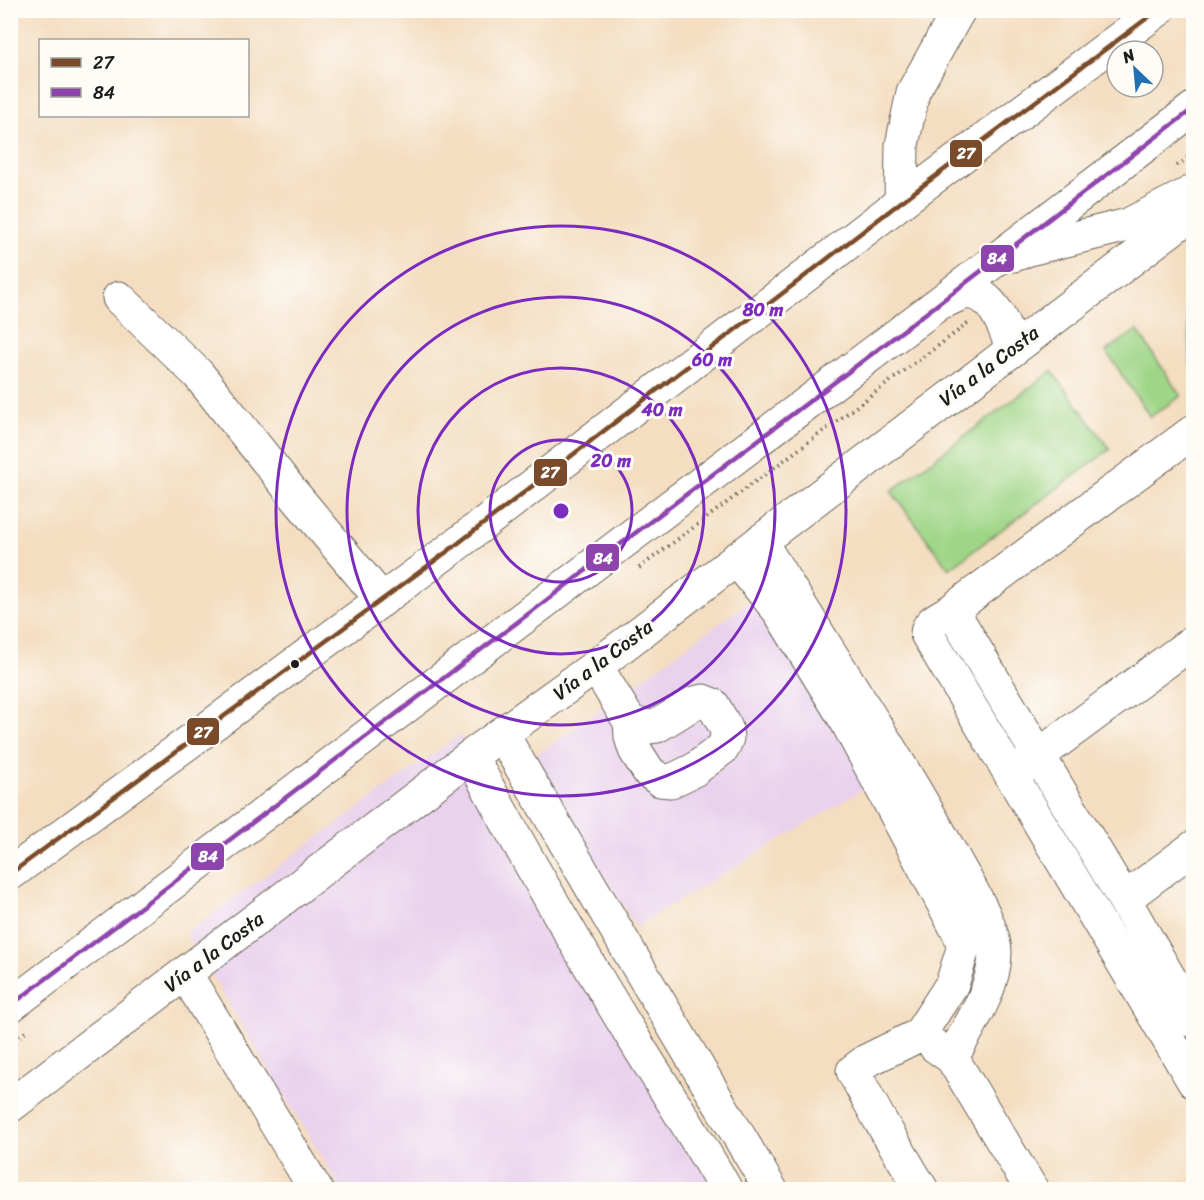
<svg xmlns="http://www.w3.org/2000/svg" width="1204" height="1200" font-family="Sriracha,sans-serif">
  <rect width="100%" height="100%" fill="#fdfcf7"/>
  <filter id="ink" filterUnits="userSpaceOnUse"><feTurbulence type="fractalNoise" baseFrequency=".0167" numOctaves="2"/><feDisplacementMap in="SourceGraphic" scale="12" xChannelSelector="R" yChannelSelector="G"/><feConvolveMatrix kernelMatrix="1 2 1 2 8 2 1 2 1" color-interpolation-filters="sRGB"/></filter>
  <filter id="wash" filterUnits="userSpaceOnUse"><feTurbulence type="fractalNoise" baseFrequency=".008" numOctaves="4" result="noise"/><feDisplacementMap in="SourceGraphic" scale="24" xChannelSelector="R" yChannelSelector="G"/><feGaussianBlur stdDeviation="1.35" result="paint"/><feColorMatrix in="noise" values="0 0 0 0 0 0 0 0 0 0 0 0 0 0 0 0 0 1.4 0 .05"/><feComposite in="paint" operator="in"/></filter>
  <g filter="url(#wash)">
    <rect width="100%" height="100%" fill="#f4ddc0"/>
    <path fill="#e9d2ed" d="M 764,591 L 876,781 L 636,927 L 531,759 Z
      M 460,735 L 700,1144 L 726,1189 L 341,1189 L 186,933 Z"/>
    <path fill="#9fd586" stroke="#5e7851" stroke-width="1.5" d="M 1186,288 L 1193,288 L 1193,365 L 1191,365 Z
      M 1137,330 L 1181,396 L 1150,417 L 1106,351 Z
      M 1052,371 L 1110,449 L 949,569 L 891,491 Z"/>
  </g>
  <g filter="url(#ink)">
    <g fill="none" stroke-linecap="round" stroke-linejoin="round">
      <defs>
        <path id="minor" d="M 901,202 L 902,145 L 913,92 L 959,10
          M 119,298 L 198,374 L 292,492 L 382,600
          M 1194,431 L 952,610 C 942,617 927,621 927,634 L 1194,1082
          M 760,541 C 824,645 892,747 952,855 C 965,880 995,925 995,954 C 994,991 968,1027 952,1058
          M 736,559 L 779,611 L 847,722 L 961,937 L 963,949 L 952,984 L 919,1035 L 866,1061 L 853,1071 L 878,1117 L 922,1190
          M 952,610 L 1124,899 L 1194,1021
          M 596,666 L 630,722 L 631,737 L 635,750 L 649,772 L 660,780 L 671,781 L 694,770 L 723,748 L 727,738 L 726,728 L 713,705 L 703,701 L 694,703 L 657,726 L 648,727 L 630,722
          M 502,734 L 631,955 L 771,1190
          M 471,756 C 518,845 569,932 621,1018 C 656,1076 693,1131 726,1190
          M 1023,767 L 1194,641
          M 1124,899 L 1194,847
          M 185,973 L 316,1190
          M 935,1046 L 952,1058 L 1032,1190
          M 10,1106 L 471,756 L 596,666 L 1194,212"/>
        <path id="highway" d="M 1014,255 L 1029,249 L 1128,225 L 1194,191
          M 942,302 C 949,300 958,294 965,293 C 993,290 1005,328 1012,348
          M 10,874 L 448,551 L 901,202 L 1158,10
          M 10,1006 L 938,304 L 1194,108"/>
      </defs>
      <use href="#minor" stroke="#686055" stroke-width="35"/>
      <use href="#highway" stroke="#686055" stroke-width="35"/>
      <path stroke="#686055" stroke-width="4" stroke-dasharray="1.5 4.5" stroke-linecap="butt" d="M 1177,166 L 1194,153
        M 639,568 L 970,322
        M 10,1044 L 28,1030"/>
      <use href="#minor" stroke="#fff" stroke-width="33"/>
      <use href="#highway" stroke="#fff" stroke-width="33"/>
      <defs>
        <path id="bus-1" d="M 10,874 L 448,551 L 901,202 L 1158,10"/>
        <path id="bus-2" d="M 10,1006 L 938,304 L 1194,108"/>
      </defs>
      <use href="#bus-1" stroke="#fdfcf7" stroke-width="9"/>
      <use href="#bus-2" stroke="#fdfcf7" stroke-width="9"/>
      <use href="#bus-1" stroke="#7a4b2a" stroke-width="4.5"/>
      <use href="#bus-2" stroke="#8e44ad" stroke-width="4.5"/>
    </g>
  </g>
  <g fill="none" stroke="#7b2cbf" stroke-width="3">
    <circle cx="561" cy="511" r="71"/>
    <circle cx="561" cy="511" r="143"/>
    <circle cx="561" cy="511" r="214"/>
    <circle cx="561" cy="511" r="285"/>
  </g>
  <circle fill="#1c1c1c" stroke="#fdfcf7" stroke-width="2" cx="295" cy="664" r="5"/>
  <g text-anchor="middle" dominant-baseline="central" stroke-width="6" stroke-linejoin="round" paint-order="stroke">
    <g font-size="20" fill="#1c1c1c" stroke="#fdfcf7">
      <text transform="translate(989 366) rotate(-37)">Vía a la Costa</text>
      <text transform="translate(603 660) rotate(-37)">Vía a la Costa</text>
      <text transform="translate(214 952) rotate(-37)">Vía a la Costa</text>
    </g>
  </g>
  <circle cx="561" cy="511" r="9" fill="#7b2cbf" stroke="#fdfcf7" stroke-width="3"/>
  <g font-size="18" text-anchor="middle" font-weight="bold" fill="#7b2cbf" stroke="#fdfcf7" stroke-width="6" stroke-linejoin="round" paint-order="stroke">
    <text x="763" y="316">80 m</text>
    <text x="712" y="366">60 m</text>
    <text x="662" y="416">40 m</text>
    <text x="611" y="467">20 m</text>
  </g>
  <g stroke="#fdfcf7" stroke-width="2">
    <rect x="949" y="139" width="34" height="29" rx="6" fill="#7a4b2a"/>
    <rect x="980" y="244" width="35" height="29" rx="6" fill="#8e44ad"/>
    <rect x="533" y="458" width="35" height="29" rx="6" fill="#7a4b2a"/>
    <rect x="585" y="543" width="35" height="29" rx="6" fill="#8e44ad"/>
    <rect x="186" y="717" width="34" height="29" rx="6" fill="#7a4b2a"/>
    <rect x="190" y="842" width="35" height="29" rx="6" fill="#8e44ad"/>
  </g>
  <g font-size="16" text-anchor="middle" font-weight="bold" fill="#fff">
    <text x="966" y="159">27</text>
    <text x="997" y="264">84</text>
    <text x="550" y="478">27</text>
    <text x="603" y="564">84</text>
    <text x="203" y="738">27</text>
    <text x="208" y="862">84</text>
  </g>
  <rect width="1204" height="1200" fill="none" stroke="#fdfcf7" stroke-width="36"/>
  <rect x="39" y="39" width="210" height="78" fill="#fdfcf7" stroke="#a3a29f" stroke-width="1.5"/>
  <rect x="51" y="58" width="30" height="9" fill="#7a4b2a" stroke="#a3a29f" stroke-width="1.5"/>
  <text x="93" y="69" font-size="18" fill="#1c1c1c">27</text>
  <rect x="51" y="88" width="30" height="9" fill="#8e44ad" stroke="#a3a29f" stroke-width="1.5"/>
  <text x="93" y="99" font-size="18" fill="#1c1c1c">84</text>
  <g transform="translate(1135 69) rotate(334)"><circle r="28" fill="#fdfcf7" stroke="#a3a29f" stroke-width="1.5"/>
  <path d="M0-4.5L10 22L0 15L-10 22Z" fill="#1f6fb2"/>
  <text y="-9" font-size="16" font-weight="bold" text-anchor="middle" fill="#1c1c1c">N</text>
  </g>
</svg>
